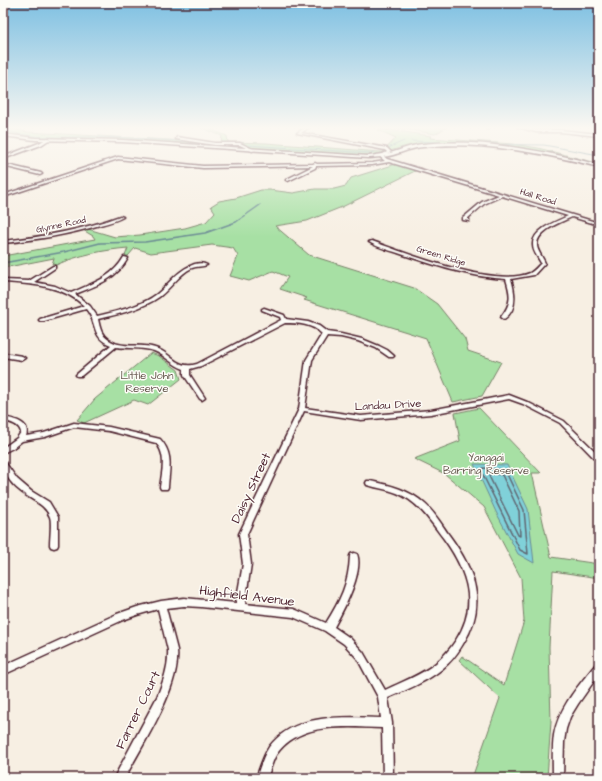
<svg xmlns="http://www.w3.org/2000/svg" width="602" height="781" font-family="'Architects Daughter',sans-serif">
  <rect width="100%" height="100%" fill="#f7efe3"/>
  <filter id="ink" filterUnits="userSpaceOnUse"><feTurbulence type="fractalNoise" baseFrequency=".025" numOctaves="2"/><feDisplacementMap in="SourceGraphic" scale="8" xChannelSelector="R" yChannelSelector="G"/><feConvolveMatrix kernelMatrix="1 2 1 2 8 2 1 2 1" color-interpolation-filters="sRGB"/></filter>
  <g filter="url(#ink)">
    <path fill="#a7e0a4" stroke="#788068" d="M 3,127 L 28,132 L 221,143 L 222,136 L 200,127 L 212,127 L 210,129 L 227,136 L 228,142 L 266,143 L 381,152 L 383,152 L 396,138 L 378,130 L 384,129 L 431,136 L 430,138 L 513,144 L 538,148 L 593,162 L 514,147 L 418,144 C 400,146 385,155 366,155 L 103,139 L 34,138 L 3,134 Z
      M 392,127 L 447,127 L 435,134 Z
      M 396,164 L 417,170 L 342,207 L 307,221 L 275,226 L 309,255 L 414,288 L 437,304 L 465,339 L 468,351 L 501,362 L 482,396 L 453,402 L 426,338 L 304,300 L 307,298 L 280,289 L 288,277 L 273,271 L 249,281 L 230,276 L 238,256 L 233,248 L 212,245 L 151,253 L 135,248 L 128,256 L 125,256 L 128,248 C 104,250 78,255 56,265 L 54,265 L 54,263 L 52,264 L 54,258 L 3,268 L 3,256 L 95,239 L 93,236 L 83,230 L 88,229 L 115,237 L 140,235 L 185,228 L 206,222 L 215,212 L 211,206 L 219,201 L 236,198 L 261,190 L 270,190 L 293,193 L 315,189 L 334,189 L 346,186 L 351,178 Z
      M 151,353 L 159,356 L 178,370 L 181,379 L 148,405 L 134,400 L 84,423 L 77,420 L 95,399 Z
      M 479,408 L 541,473 L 532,473 L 551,557 L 599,564 L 599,578 L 553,571 L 549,647 L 551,722 L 547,778 L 472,778 L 500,698 L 459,660 L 462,656 L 504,685 L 524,621 L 521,578 L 484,507 L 445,474 L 414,459 L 460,441 L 455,413 Z"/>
    <path fill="#80d1d9" stroke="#6a8a93" d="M 474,464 L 507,465 L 528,509 L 534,563 L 518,554 L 496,512 Z"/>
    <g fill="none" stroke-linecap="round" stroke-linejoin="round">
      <path stroke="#606671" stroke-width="1.5" d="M 483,468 L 505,470 L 524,510 L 528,554 L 520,550 L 481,471 Z
        M 491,473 L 502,475 L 519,511 L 520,536 L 518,535 L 489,476 Z"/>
      <path stroke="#6a8a93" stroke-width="1" d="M 3,129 C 32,141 68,136 99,137 C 145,138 190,142 236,145
        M 411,141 L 460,143
        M 476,144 L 544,145 L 599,155
        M 248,145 L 370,153 L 374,152
        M 388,148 L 404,141"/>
      <path stroke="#6a8a93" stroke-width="1.5" d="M 3,263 L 64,252 L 100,243 L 145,242 L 205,233 L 236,222 L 260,205"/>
      <defs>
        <path id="minor" d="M 306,127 L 309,127 L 301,133 L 387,148 L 391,152 L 383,156 L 387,159 L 599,223 L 599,225 L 572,217 C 561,222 536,231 537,246 C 538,252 543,258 545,263 L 534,275 L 511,279 C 515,292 518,310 504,319 L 501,317 C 512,303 511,295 506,279 C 469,277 433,265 398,253 C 388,250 377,247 369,242 L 372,241 C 408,254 495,288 530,273 C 534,271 538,266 541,263 C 538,257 533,252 533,245 C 532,230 557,221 568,216 L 502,196 L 484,204 L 467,219 L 469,219 L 469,221 L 463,220 L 463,218 L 482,202 L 499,195 L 389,162 L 372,165 L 316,166 L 315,168 L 288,181 L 286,180 L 287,179 L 313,166 L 203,168 L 118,159 L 3,197 L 3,195 L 118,157 L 203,166 L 313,164 L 315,163 L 317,164 L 372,163 L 385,161 L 379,156 L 387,152 L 385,150 L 297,133 Z
          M 385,127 L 388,127 L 388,128 L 387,129 Z
          M 486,127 L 490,127 L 487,129 L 486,128 Z
          M 518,127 L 524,127 L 536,130 L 561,130 L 599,134 L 599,136 L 561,132 L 536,132 Z
          M 177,137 L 215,143 L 240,143 L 255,150 L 252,151 L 240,145 L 215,145 L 176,139 Z
          M 48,138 L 50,139 L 41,145 L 3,159 L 3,157 L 39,143 Z
          M 3,164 L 41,173 L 42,174 L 40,175 L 3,166 Z
          M 120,216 L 123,217 C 116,221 108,223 100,225 C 68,235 36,240 3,243 L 3,241 C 43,237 82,230 120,216 Z
          M 124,257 L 128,258 C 117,279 96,286 75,294 L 90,306 L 97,316 C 117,311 140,307 157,294 C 168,285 176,272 190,266 C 195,263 202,262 207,265 C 203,267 197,266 192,268 C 179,274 171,288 159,297 C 142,309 119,314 98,319 C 100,328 101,335 109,340 C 123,349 140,343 155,348 C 172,353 176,370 197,364 L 281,320 L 280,317 L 262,310 L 262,309 L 264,308 L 284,315 L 286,319 L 308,322 L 319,326 L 327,332 L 341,334 L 362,339 L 379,346 L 387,350 L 394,356 L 393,357 L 389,357 L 376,348 L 358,341 L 341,337 L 327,336 L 312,360 L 305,408 L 361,416 L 431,410 L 509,395 L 527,402 L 564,421 L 599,455 L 599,461 L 597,461 L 560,423 L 523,404 L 509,399 L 431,414 L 361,420 L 304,411 L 247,534 L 251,564 L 245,604 L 294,609 L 326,623 C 340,601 349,583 350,556 L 351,554 L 354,553 L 357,554 C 364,572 343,611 334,627 L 350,638 L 363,652 L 385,690 C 402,682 421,675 436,663 C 444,656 450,649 456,640 C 479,605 467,571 444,539 C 430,521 419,502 397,493 C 387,489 377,488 367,485 L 366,483 L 367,481 L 370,481 C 390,485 410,490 425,504 C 435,513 442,525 449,535 C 475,570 488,605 463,644 C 457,654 451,662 442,669 C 426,682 406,690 388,698 L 392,723 L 393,778 L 383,778 L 382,728 C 346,727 299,721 276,755 C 272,762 270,771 267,778 L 256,778 C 260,768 263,756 269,747 C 295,712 343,717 381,718 L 378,697 L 357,658 L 344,644 L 325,631 L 293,617 L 201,607 L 184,606 L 166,608 L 177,650 C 181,687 142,745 125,778 L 114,778 L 157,697 C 163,682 169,667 168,650 L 158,609 L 137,615 L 123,620 L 3,675 L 3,666 L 117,614 L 137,607 L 161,601 L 184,598 L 236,603 L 243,564 L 239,534 L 299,409 L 306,360 L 322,334 C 313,324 298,323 285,323 L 201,366 L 190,369 L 190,375 L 205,398 L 202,400 L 200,399 L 184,375 L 184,369 C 172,365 165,355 154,351 C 142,347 128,349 116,347 L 81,376 L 77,376 L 76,375 L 77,374 L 111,345 C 91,338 98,323 86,309 L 44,321 L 40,321 L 39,320 L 40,319 L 84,306 C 63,285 31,284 3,282 L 3,280 L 29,281 L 53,266 L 55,266 L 55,268 L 34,282 L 55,286 L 71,293 C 93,283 112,278 124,257 Z
          M 3,353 L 22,356 L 25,358 L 22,360 L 3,357 Z
          M 3,417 C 13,419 31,422 26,436 L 44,433 L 74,423 L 109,427 L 160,439 C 174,454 169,469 168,487 L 167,489 L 161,489 L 160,487 C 162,472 167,455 156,443 L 109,431 L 74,427 L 45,437 L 22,441 L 13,448 L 3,453 L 3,448 L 17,438 L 21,432 C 19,424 10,422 3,421 Z
          M 3,462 L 5,462 L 17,479 L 31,491 L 49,502 L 58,517 L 58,545 L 57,547 L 54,548 L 51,547 L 50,545 C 50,538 52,522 50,517 C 46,506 36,502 27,496 C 15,488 3,476 3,462 Z
          M 599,663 L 599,674 L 578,704 L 570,717 L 566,729 L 564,742 L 563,778 L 553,778 C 553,764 552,749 554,735 C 559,707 579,685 596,664 Z"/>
        <path id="primary" d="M 3,134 L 35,138 L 122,140 L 369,156 C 376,155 383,154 390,153 C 401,150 411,145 423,144 C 478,138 546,151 599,165 L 599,167 C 546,154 478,140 423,147 C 412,148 403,152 393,155 C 386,157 377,157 369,158 L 122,142 L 35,140 L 3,136 Z"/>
      </defs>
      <use href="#minor" stroke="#4a1f2b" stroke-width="3"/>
      <use href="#primary" stroke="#4a1f2b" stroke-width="3"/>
      <use href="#minor" fill="#fdfcf7" fill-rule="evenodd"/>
      <use href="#primary" fill="#fdfcf7" fill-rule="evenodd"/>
    </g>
  </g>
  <linearGradient id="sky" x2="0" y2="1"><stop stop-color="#7ec0e2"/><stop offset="0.54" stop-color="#fbf8f2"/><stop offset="1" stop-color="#fbf8f2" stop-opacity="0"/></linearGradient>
  <rect width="602" height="237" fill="url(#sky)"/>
  <g text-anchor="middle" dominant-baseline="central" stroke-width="3" stroke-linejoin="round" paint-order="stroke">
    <g font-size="9" fill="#4a1f2b" stroke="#fdfcf7">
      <text transform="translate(538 197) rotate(17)">Hall Road</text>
      <text transform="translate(61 225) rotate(-12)">Glynne Road</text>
      <text transform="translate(441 256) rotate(17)">Green Ridge</text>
    </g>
    <g font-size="11" fill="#66594f" stroke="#fdfcf7">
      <text x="147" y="375">Little John<tspan x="147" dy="13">Reserve</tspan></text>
      <text x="486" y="457">Yanggai<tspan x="486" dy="13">Barring Reserve</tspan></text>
    </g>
    <g font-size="11" fill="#4a1f2b" stroke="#fdfcf7">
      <text transform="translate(388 405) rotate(-3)">Landau Drive</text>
    </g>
    <g font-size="13" fill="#4a1f2b" stroke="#fdfcf7">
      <text transform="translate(251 488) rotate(-65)">Daisy Street</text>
      <text transform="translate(247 596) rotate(7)">Highfield Avenue</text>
      <text transform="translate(138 710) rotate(-64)">Farrer Court</text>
    </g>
  </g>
  <rect width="602" height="781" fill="none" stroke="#fdfcf7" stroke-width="16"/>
  <rect x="8" y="8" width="586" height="765" fill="none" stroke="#4a1f2b" stroke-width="1.5" filter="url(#ink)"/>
</svg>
